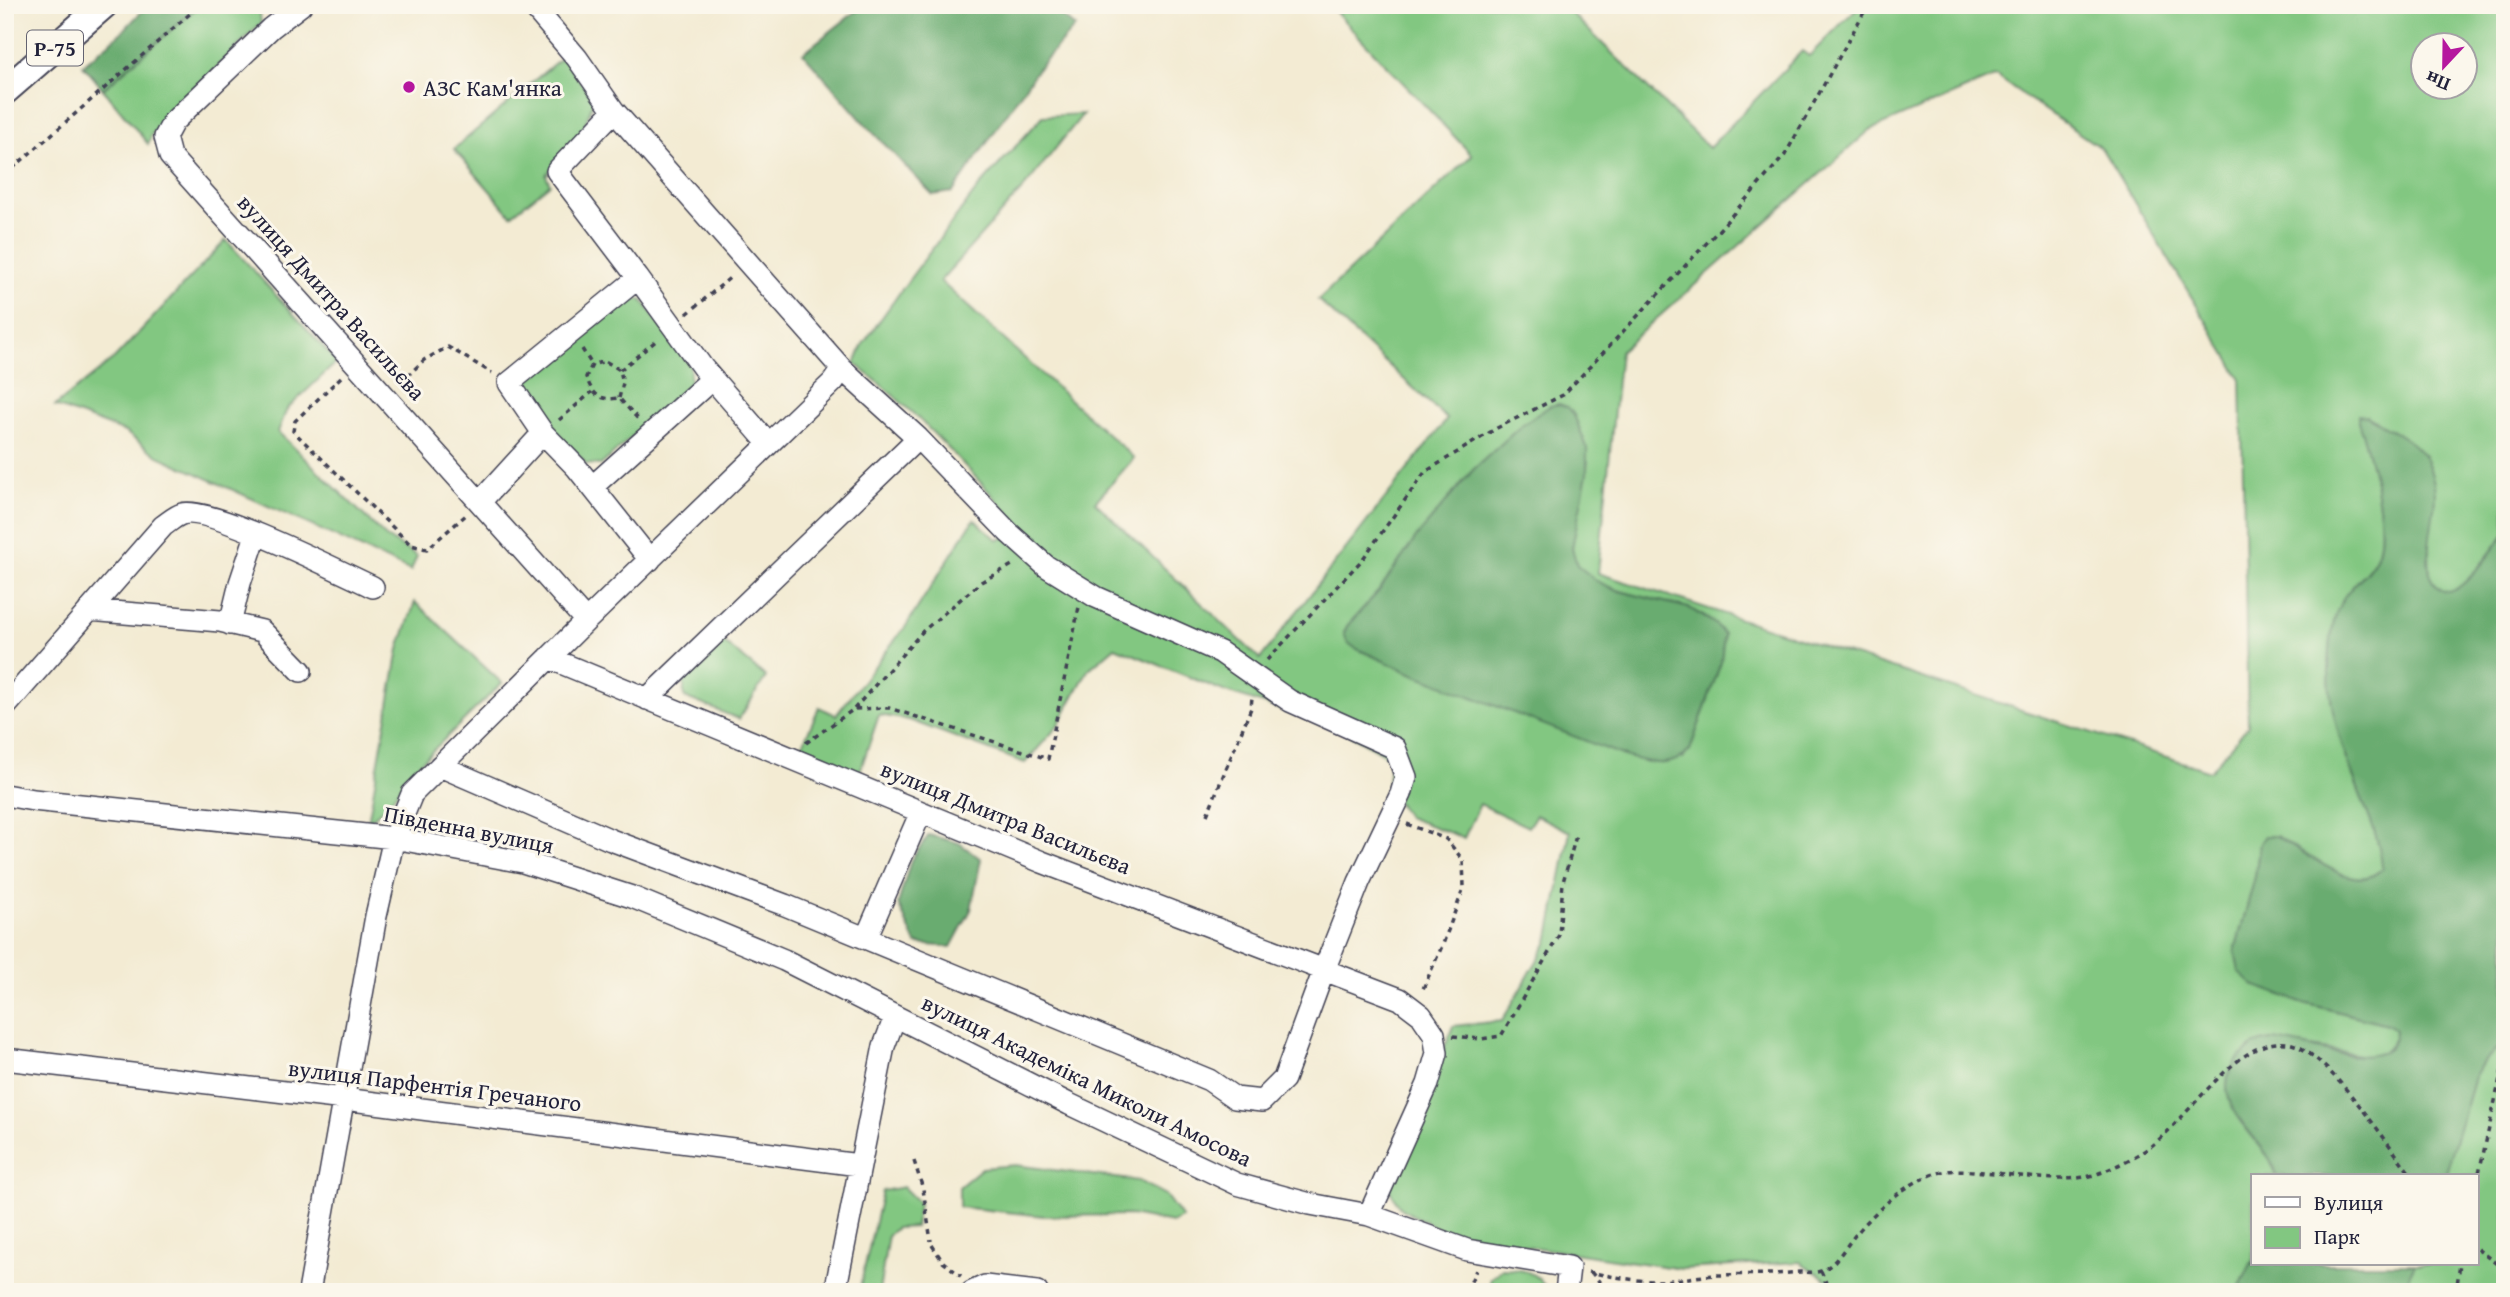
<svg xmlns="http://www.w3.org/2000/svg" width="2510" height="1297" font-family="'Gentium Book Plus',serif">
  <rect width="100%" height="100%" fill="#fbf7ec"/>
  <filter id="ink" filterUnits="userSpaceOnUse"><feTurbulence type="fractalNoise" baseFrequency=".0143" numOctaves="2"/><feDisplacementMap in="SourceGraphic" scale="14" xChannelSelector="R" yChannelSelector="G"/><feConvolveMatrix kernelMatrix="1 2 1 2 8 2 1 2 1" color-interpolation-filters="sRGB"/></filter>
  <filter id="wash" filterUnits="userSpaceOnUse"><feTurbulence type="fractalNoise" baseFrequency=".00686" numOctaves="4" result="noise"/><feDisplacementMap in="SourceGraphic" scale="28" xChannelSelector="R" yChannelSelector="G"/><feGaussianBlur stdDeviation="1.57" result="paint"/><feColorMatrix in="noise" values="0 0 0 0 0 0 0 0 0 0 0 0 0 0 0 0 0 1.4 0 .05"/><feComposite in="paint" operator="in"/></filter>
  <g filter="url(#wash)">
    <rect width="100%" height="100%" fill="#f3ebd3"/>
    <path fill="#82c781" stroke="#52745e" stroke-width="2" fill-rule="evenodd" d="M 200,5 L 259,5 L 261,23 L 152,134 L 148,144 L 103,89 Z
      M 1329,5 L 1563,5 L 1709,148 L 1802,51 L 1809,56 L 1856,9 L 1854,5 L 2505,5 L 2505,534 C 2494,547 2466,588 2450,592 C 2441,594 2433,582 2430,575 L 2425,457 L 2411,443 L 2367,416 L 2358,421 C 2369,452 2390,526 2376,557 C 2369,573 2352,584 2343,599 C 2332,620 2329,649 2329,672 C 2330,716 2345,756 2361,796 C 2370,820 2381,842 2382,868 C 2357,899 2302,848 2276,836 L 2265,836 L 2260,844 L 2255,877 L 2235,951 L 2253,985 L 2304,1003 L 2387,1024 L 2395,1030 C 2395,1044 2383,1053 2372,1057 L 2270,1040 L 2249,1048 L 2231,1070 L 2240,1121 L 2270,1159 L 2277,1176 L 2253,1176 L 2253,1260 L 2237,1292 L 1846,1292 L 1800,1262 L 1682,1269 L 1451,1235 L 1401,1209 L 1389,1189 L 1453,1026 L 1502,1021 L 1548,942 L 1570,832 L 1536,815 L 1528,827 L 1480,804 L 1464,838 L 1407,817 L 1388,788 L 1390,758 L 1341,729 L 1226,692 L 1115,647 L 1088,670 L 1058,726 L 1025,763 L 909,720 L 879,715 L 858,777 L 802,746 L 819,707 L 836,715 L 906,626 L 974,519 L 998,540 L 1024,530 C 971,472 918,412 855,364 L 863,344 L 908,281 L 978,188 L 1043,116 L 1083,114 L 1027,184 L 940,281 L 1134,458 L 1095,502 L 1260,659 L 1447,419 L 1318,300 L 1472,155 ZM 2422,46 L 2464,46 L 2464,88 L 2422,88 ZM 1996,76 L 2102,149 L 2241,379 L 2248,726 L 2210,771 L 1598,573 L 1620,351 L 1870,130 ZM 1523,424 L 1588,461 C 1585,491 1571,522 1572,552 C 1574,590 1660,599 1687,608 C 1697,611 1707,618 1715,624 L 1721,662 L 1690,750 L 1683,758 L 1406,671 L 1355,648 L 1347,641 L 1344,633 L 1347,626 L 1378,592 L 1418,535 L 1473,470 Z
      M 562,57 L 594,99 L 583,130 L 546,175 L 550,184 L 511,215 L 454,149 Z
      M 226,240 L 337,362 L 287,409 L 278,432 L 386,537 L 417,556 L 411,571 L 158,456 L 125,432 L 55,406 L 115,358 Z
      M 627,297 L 642,300 L 690,365 L 690,384 L 601,465 L 586,464 L 521,394 L 521,384 Z
      M 415,602 L 502,683 L 417,766 L 387,805 L 368,822 L 399,649 Z
      M 721,640 L 766,677 L 739,719 L 684,697 C 681,667 699,658 721,640 Z
      M 2505,1042 L 2505,1292 L 2386,1292 L 2398,1286 L 2415,1264 L 2477,1264 L 2477,1176 L 2445,1176 L 2474,1077 L 2483,1062 Z
      M 1015,1165 L 1139,1181 L 1165,1195 L 1182,1218 L 1172,1223 L 1130,1215 L 1044,1216 L 959,1207 L 959,1187 L 982,1168 Z
      M 903,1187 L 919,1203 L 915,1227 L 896,1228 L 888,1235 L 879,1292 L 859,1292 L 882,1191 Z
      M 1502,1269 C 1524,1269 1537,1271 1548,1292 L 1488,1292 L 1491,1278 Z"/>
    <path fill="#69ac6f" stroke="#466755" stroke-width="2" d="M 148,5 L 200,5 L 103,89 L 83,65 L 123,31 Z
      M 864,5 L 1048,5 L 1075,27 L 1039,67 L 953,192 L 933,195 L 865,124 L 803,53 Z
      M 1559,404 L 1568,407 L 1574,415 L 1587,447 L 1587,474 L 1572,548 L 1577,565 L 1597,581 L 1615,590 L 1689,608 L 1715,624 L 1724,634 L 1721,662 L 1690,750 C 1671,770 1651,763 1627,757 L 1406,671 L 1355,648 L 1347,642 L 1344,633 L 1347,626 L 1378,592 L 1418,535 L 1473,470 L 1523,424 L 1550,406 Z
      M 2358,415 L 2367,416 C 2386,428 2416,440 2426,460 C 2432,472 2435,483 2435,496 C 2435,522 2417,571 2440,589 C 2447,594 2452,592 2459,587 C 2477,574 2491,551 2505,534 L 2505,1042 L 2483,1062 L 2474,1077 L 2445,1176 L 2277,1176 C 2271,1144 2213,1110 2230,1072 C 2237,1057 2254,1041 2271,1040 C 2298,1039 2395,1082 2395,1030 L 2387,1024 L 2304,1003 L 2253,985 L 2239,972 L 2235,951 L 2255,877 L 2260,843 L 2265,836 L 2276,836 C 2301,848 2357,899 2382,868 C 2381,844 2372,824 2363,802 C 2347,759 2328,716 2329,669 C 2330,646 2331,616 2344,597 C 2354,583 2370,572 2377,555 C 2389,524 2369,452 2358,421 Z
      M 929,835 L 959,843 L 981,859 L 971,910 L 951,947 L 916,944 L 898,904 L 911,860 Z
      M 2253,1260 L 2253,1264 L 2415,1264 L 2407,1279 L 2386,1292 L 2237,1292 Z"/>
  </g>
  <g filter="url(#ink)">
    <g fill="none" stroke-linecap="round" stroke-linejoin="round">
      <defs>
        <path id="minor" d="M 301,5 L 271,28 L 173,122 L 165,137 L 170,156 L 586,621
          M 614,111 L 557,171 L 638,278 L 703,368 L 769,444
          M 638,278 L 509,383 L 543,433 L 577,468 L 650,560
          M 592,487 L 712,379
          M 480,502 L 543,433
          M 89,610 L 220,621 L 262,631 L 301,671
          M 230,624 L 240,583 L 256,535
          M 549,658 L 1042,862 L 1400,999 L 1421,1015 L 1434,1034 L 1437,1053 L 1428,1084 L 1369,1215
          M 647,699 L 918,438
          M 5,707 L 163,526 C 169,522 175,516 182,514 C 208,505 341,572 373,587
          M 440,766 L 611,840 L 785,905 L 1209,1080 L 1235,1098 L 1262,1101 L 1284,1079 L 1324,970 L 1359,882 L 1401,794 L 1406,777 L 1395,748 L 1290,701 L 1220,652 L 1096,597 L 1046,566 L 1009,533 L 918,438 L 842,369 L 614,111 L 577,58 L 532,5
          M 5,795 L 33,800 L 394,838 L 523,862 L 632,897 L 784,960 L 1069,1104 L 1237,1184 L 1310,1204 L 1369,1215 L 1467,1250 L 1569,1267 L 1566,1292
          M 866,938 L 921,812
          M 5,1059 L 344,1099 L 859,1165
          M 309,1292 L 376,916 L 394,838 L 412,794 L 586,621 L 833,382 L 842,369
          M 835,1292 L 884,1046 L 895,1017
          M 972,1292 L 985,1286 L 1037,1292"/>
        <path id="major" d="M 5,91 L 104,5"/>
      </defs>
      <use href="#minor" stroke="#414052" stroke-width="24"/>
      <use href="#major" stroke="#414052" stroke-width="30"/>
      <path stroke="#414052" stroke-width="3.5" stroke-dasharray="5 5" stroke-linecap="butt" d="M 5,175 L 200,5
        M 687,314 L 732,276
        M 582,349 L 592,365
        M 620,370 L 657,340
        M 341,377 L 295,421 L 293,431 L 411,545 L 427,549 L 466,515
        M 400,383 L 424,360 L 448,347 L 492,373
        M 619,398 L 623,383 L 620,370 L 605,361 L 592,365 L 586,377 C 593,395 599,401 619,398 L 638,419
        M 559,420 L 592,392
        M 1267,660 L 1362,560 L 1425,472 L 1497,428 L 1563,395 L 1718,231 L 1785,155 L 1868,5
        M 854,709 L 923,631 L 981,582 L 1014,564
        M 806,743 L 854,709 L 889,708 L 1048,759 L 1079,607
        M 1207,815 L 1251,708 L 1252,697
        M 1407,824 L 1446,839 L 1463,860 L 1464,887 L 1443,944 L 1422,991
        M 1453,1036 L 1481,1039 L 1501,1036 L 1559,935 L 1563,882 L 1576,836
        M 914,1161 L 923,1189 L 931,1241
        M 2477,1182 L 2505,1056
        M 932,1245 L 943,1262 L 961,1276
        M 2477,1249 L 2505,1270
        M 1821,1271 L 1830,1292
        M 1588,1272 C 1610,1276 1634,1281 1657,1281 C 1678,1281 1699,1275 1720,1275 C 1747,1274 1773,1275 1800,1272 C 1806,1272 1815,1273 1821,1271 C 1836,1265 1847,1244 1857,1233 C 1878,1208 1910,1179 1942,1172 C 1959,1168 1978,1172 1995,1173 C 2024,1176 2056,1182 2085,1177 C 2102,1174 2123,1163 2139,1154 C 2184,1130 2233,1036 2287,1043 C 2324,1047 2388,1145 2412,1176
        M 1591,1272 L 1608,1292
        M 1455,1292 L 1469,1286 L 1476,1270
        M 2456,1292 L 2460,1264"/>
      <use href="#minor" stroke="#fff" stroke-width="21"/>
      <use href="#major" stroke="#fff" stroke-width="26"/>
    </g>
  </g>
  <circle fill="#b5179e" stroke="#fbf7ec" stroke-width="2.5" cx="409" cy="87" r="7"/>
  <g text-anchor="middle" dominant-baseline="central" stroke-width="6" stroke-linejoin="round" paint-order="stroke">
    <rect fill="#fbf7ec" stroke="#636270" stroke-width="2" x="27" y="30.5" width="56" height="35" rx="5"/>
    <g font-size="21" font-weight="bold" fill="#22223b">
      <text x="55" y="48">Р-75</text>
    </g>
    <g font-size="23" fill="#22223b" stroke="#fbf7ec" text-anchor="start">
      <text x="423" y="87">АЗС Кам'янка</text>
    </g>
    <g font-size="23" fill="#22223b" stroke="#fbf7ec">
      <text transform="translate(332 297) rotate(48)">вулиця Дмитра Васильєва</text>
      <text transform="translate(1006 817) rotate(22)">вулиця Дмитра Васильєва</text>
      <text transform="translate(469 829) rotate(11)">Південна вулиця</text>
      <text transform="translate(1087 1080) rotate(26)">вулиця Академіка Миколи Амосова</text>
      <text transform="translate(435 1085) rotate(7)">вулиця Парфентія Гречаного</text>
    </g>
  </g>
  <rect width="2510" height="1297" fill="none" stroke="#fbf7ec" stroke-width="28"/>
  <rect x="2251" y="1174" width="228" height="91" fill="#fbf7ec" stroke="#a4a2a5" stroke-width="2"/>
  <rect x="2265" y="1197" width="35" height="10" fill="#ffffff" stroke="#a4a2a5" stroke-width="2"/>
  <text x="2314" y="1210" font-size="21" fill="#22223b">Вулиця</text>
  <rect x="2265" y="1227" width="35" height="21" fill="#82c781" stroke="#a4a2a5" stroke-width="2"/>
  <text x="2314" y="1244" font-size="21" fill="#22223b">Парк</text>
  <g transform="translate(2444 66) rotate(202)"><circle r="33" fill="#fbf7ec" stroke="#a4a2a5" stroke-width="2"/>
  <path d="M0-5L12 26L0 18L-12 26Z" fill="#b5179e"/>
  <text y="-10" font-size="19" font-weight="bold" text-anchor="middle" fill="#22223b">Пн</text>
  </g>
</svg>
